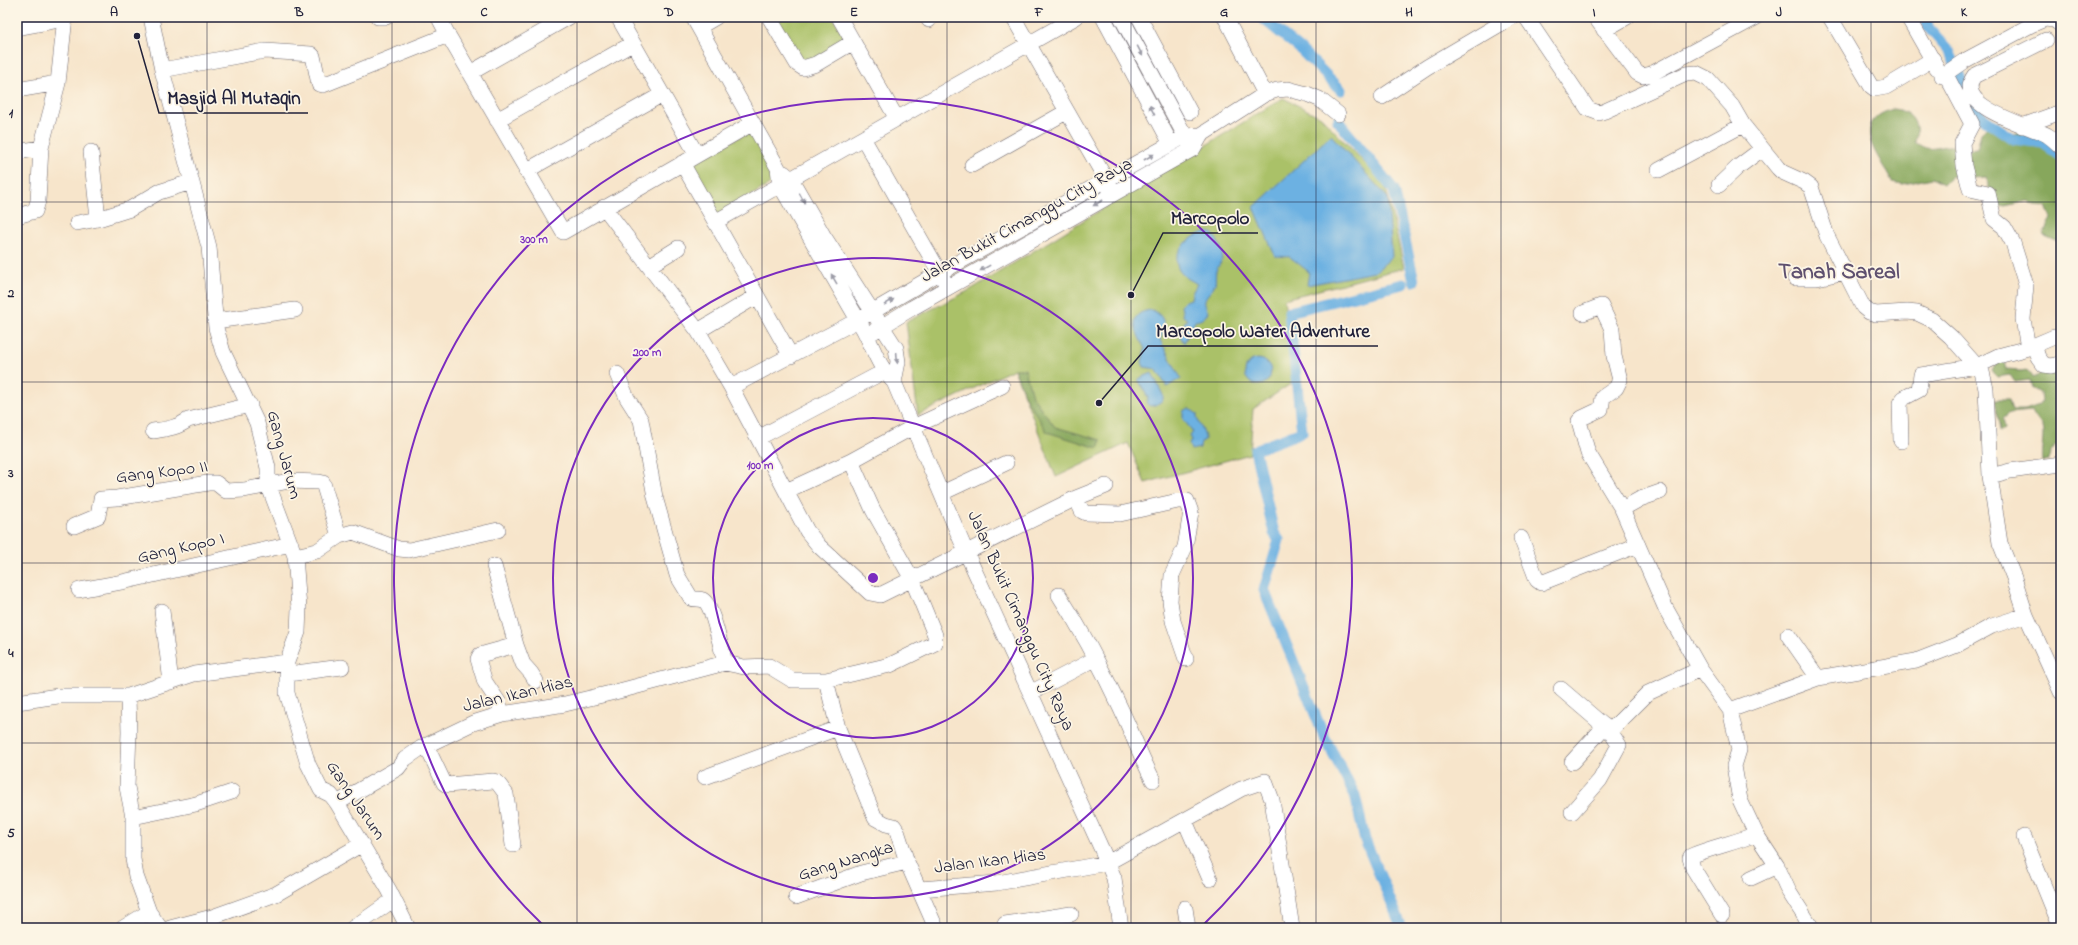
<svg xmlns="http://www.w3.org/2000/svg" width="2078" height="945" font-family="'Indie Flower',sans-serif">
  <rect width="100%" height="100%" fill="#fcf5e5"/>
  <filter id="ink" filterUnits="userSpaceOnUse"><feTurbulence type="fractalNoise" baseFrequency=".025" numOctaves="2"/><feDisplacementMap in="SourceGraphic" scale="8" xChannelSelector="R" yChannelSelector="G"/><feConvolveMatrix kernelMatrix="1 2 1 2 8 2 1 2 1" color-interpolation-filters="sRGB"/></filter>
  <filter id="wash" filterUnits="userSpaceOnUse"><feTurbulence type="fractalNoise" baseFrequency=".012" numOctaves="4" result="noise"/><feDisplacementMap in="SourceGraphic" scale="16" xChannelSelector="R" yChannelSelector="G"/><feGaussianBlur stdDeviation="0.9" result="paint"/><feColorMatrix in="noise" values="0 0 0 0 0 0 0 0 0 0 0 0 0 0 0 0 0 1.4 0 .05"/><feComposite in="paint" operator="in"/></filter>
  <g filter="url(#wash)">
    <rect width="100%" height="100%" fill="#f7e5cb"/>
    <path fill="#aac167" stroke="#667251" d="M 775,17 L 833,17 L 847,41 L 804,65 Z
      M 1283,98 L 1321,117 L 1385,184 L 1404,268 L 1284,299 L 1295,381 L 1253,409 L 1250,454 L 1145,483 L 1128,443 L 1056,477 L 1014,369 L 918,415 L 906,322 L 970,290 Z
      M 750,131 L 777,180 L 717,216 L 687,166 Z"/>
    <path fill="#87a75c" stroke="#54644c" d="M 1893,109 C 1912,111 1920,124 1915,142 C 1930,153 1933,147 1948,146 C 1957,145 1963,151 1977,149 L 1981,133 L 1987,126 L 1996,129 L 2003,135 L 2019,132 L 2036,138 L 2061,155 L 2061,243 L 2045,236 L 2044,232 C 2047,228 2047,224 2051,219 L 2046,206 L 2035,205 L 2028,201 L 1995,208 L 1988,193 L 1989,184 L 1986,177 L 1972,178 L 1967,173 L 1959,178 L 1952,176 L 1943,184 L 1932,178 L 1903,184 L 1892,182 C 1887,174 1883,165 1878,157 C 1865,135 1865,117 1893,109 Z
      M 1997,361 L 2004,361 L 2006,370 L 2021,371 L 2027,370 L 2034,378 C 2042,372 2048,371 2058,375 L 2061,385 L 2061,447 L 2055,446 L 2050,452 L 2049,461 L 2042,462 C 2040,451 2045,438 2042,427 C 2040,422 2034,417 2032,411 L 2009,413 L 2002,419 L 2004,429 L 2000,431 L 1995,399 L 2009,399 L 2012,410 L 2025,410 L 2039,405 L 2041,402 L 2040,393 L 2032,388 L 2030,380 L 2015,382 L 2010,375 L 1997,377 L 1992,370 Z
      M 1014,369 L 1025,369 L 1032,396 L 1055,427 L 1101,440 L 1098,448 L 1047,432 L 1025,397 Z"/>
    <path fill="#6cb1e2" stroke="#476a8e" d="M 1331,135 L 1388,198 L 1392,257 L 1375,272 L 1307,285 L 1309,272 L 1290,257 L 1275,256 L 1254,207 Z
      M 1204,232 L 1212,233 C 1218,241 1224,250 1222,260 C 1221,264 1217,267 1216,271 C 1215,275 1216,280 1215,284 C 1209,297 1200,296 1208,312 C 1205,318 1202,320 1195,321 L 1184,343 L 1178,332 L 1187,319 L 1183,316 L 1181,306 L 1185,301 L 1191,299 L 1192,293 L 1197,284 C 1191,280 1183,277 1179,270 C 1169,253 1190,237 1204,232 Z
      M 1152,310 C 1166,316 1166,327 1160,340 L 1181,378 L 1167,387 L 1156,369 L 1144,367 L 1142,362 L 1145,349 C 1137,334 1124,312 1152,310 Z
      M1245 372a13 13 0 1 1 26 0a13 13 0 1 1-26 0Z
      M 1152,373 L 1163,395 L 1163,400 L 1156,405 L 1150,406 L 1146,403 L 1148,398 L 1138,379 Z
      M 1189,408 L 1197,414 C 1196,423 1206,430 1205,440 L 1201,442 L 1200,448 L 1191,450 L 1189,444 L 1192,440 L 1190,436 L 1193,432 L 1183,419 L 1183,411 Z"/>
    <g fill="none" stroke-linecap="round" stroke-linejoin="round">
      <path stroke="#6cb1e2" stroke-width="3" d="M 2016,21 L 2023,17"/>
      <path stroke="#6cb1e2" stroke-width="11" d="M 1261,17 L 1299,48 L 1341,90
        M 1926,17 L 1928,27 L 1949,51 L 1965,87 L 1983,118 L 2013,139 L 2043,143 L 2061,156
        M 1338,121 L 1394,190 L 1414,281
        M 1402,928 L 1365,840 L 1355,795 L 1324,736 L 1264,590 L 1279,540 L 1274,533 L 1255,450 L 1302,432 L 1289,312 L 1403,284"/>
    </g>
  </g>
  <g filter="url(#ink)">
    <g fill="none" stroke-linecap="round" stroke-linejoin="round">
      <defs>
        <path id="minor" d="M 151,17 L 162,70 L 209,247 L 216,328 L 223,352 L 257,423 L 268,468 L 268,484 L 295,556 L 299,608 L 298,632 L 287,662 L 287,693 L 308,764 L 321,790 L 331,795 L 337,803 L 389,890 L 408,928
          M 378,17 L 386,17
          M 442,17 L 440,20 L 448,35 L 563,232 L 753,123
          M 618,17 L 697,155
          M 693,17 L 778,168 L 780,185 L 858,320 L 731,387
          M 769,17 L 797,64 L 803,68 L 816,64 L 853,42
          M 839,17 L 897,119
          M 927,17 L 929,20
          M 1013,17 L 1112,190
          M 1103,17 L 1171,144
          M 1121,17 L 1190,145
          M 1139,17 L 1190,112
          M 1225,17 L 1265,94
          M 1526,17 L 1588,109 L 1599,113 L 1605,111 L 1686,74 L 1696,73 L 1708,79 L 1732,106 L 1743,125 L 1778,168 L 1782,172 L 1804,182 L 1811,187 L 1827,236 L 1863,307 L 1869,312 L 1876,314 L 1907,312 L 1917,313 L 1932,320 L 1951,337 L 1982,372 L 1986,389 L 1990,476 L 2000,543 L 2014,578 L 2026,615 L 2061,692
          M 1595,17 L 1637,73 L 1643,76 L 1651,74 L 1757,17
          M 1830,17 L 1871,86 L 1875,89 L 1886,87 L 1933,59
          M 1908,17 L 1937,68
          M 699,27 L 716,17
          M 17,28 L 65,19
          M 1604,30 L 1627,17
          M 2046,40 L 1974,76 C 1952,107 2031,126 2047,135 C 2052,138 2057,143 2061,147
          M 162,70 L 265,51 L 311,54 L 313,56 L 319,84 L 323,85 L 448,35
          M 470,73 L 569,17
          M 1945,73 L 1972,124 L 1962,143 L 1964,166 L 1970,189 L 1988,193 L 1994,219 L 2004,227 L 2013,243 L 2026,285 L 2023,319 L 2028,348
          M 1942,76 L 1964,61 L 2033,24 L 2045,19 L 2054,20 L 2061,25
          M 17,90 L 58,83
          M 1382,97 L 1427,67 L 1512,17
          M 497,120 L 632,44
          M 2022,126 L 2061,112
          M 863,138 L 945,282
          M 17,152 L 41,148
          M 91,152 L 98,219 L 130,209 L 159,192 L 191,182
          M 682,163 L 791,356
          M 972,165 L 1066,112
          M 1659,170 L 1743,125
          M 526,171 L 661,95
          M 784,173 L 791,179 L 823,235 L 896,348 L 898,362 L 894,382
          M 1719,185 L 1738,167 L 1762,149
          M 604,207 L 698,331 L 731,387 L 807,531 L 819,546 L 870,593 L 880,595 L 1076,498 L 1106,486
          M 17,216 L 35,211 L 38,201 L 41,148 L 58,83 L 65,17
          M 715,222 L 1076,17
          M 77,223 L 98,219
          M 649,266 L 678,248
          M 1795,278 L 1817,278 L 1846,272
          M 1583,313 L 1601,306 L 1612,329 L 1614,356 L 1620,380 L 1616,388 L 1603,397 L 1601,409 L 1582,418 L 1579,421 L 1588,453 L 1622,509 L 1666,609 L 1700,669 L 1730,710 L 1739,750 L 1734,766 L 1740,800 L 1756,834 L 1777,866 L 1789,892 L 1812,928
          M 215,321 L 295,310
          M 698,331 L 757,296
          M 868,335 L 912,308 L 1182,155 L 1193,149 L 1201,135 L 1265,94 L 1277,90 L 1288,89 L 1307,94 L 1319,99 L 1338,114
          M 2034,345 L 2038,357 L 2044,365 L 2051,366 L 2059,364
          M 617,374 L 627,398 L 641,420 L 655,497 L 677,575 L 691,598 C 695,600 699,598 703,600 C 712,604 722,652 725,663
          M 153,431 C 166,429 177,428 188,420 L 250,405
          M 758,438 L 883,372
          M 1901,441 L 1900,403 L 1904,398 L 1919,390 L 1921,375 L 1977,366 L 1998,356 L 2028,348 L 2054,337
          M 1990,476 L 2010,471 L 2061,464
          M 786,491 L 851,461 L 913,427 L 1002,386
          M 942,493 L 1006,463
          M 1076,498 L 1082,511 L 1086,513 L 1120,514 L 1178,501 L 1187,501 L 1191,512 L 1185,547 L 1172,575 L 1170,601 L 1173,621 L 1186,659
          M 1622,509 L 1640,499 L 1660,492
          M 74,526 L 98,516 L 101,499 L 117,498 L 208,483 L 216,483 L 226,491 L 244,490 L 289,481 L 319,482 L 323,483 L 339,536
          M 1521,538 L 1537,580 L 1541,583 L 1638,545
          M 295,556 L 317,551 L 339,536 L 353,532 L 399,549 L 409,550 L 498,530
          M 494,566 L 516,645 L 523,664 L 531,673 L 536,681
          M 79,590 L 122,582 L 291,544
          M 1059,595 C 1081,629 1100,665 1117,701 C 1130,727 1139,753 1153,780
          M 162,611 L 171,682
          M 1788,635 L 1818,678
          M 288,674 L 342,667
          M 826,680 L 838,728 L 875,818 L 886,824 L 894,826 L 897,831 L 907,862 L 936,928
          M 1561,689 L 1610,731
          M 1032,692 L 1095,659
          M 128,696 L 129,732 L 127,787 L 133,817 L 133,859 L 136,876 L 149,912 L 160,928
          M 17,702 L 58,696 L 128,696 L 194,674 L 287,662
          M 1730,710 L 1818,678 L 1916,661 L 1957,645 L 1992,626 L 2026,615
          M 502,714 L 499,703 L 485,682 L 478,659 L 480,655 L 516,645
          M 426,745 L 444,783 L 447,785 L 493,781 L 497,782 L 506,794 L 513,845
          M 1572,762 L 1605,726
          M 705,777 L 838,728
          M 337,803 L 398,768 L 405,759 L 421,748 L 473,723 L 502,714 L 565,704 L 619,691 L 725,663 L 744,667 L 769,666 L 792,680 L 826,680 L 890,665 L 935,643 L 935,635 L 912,579 L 873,510 L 851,461
          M 1572,812 L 1600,780 L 1619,745 L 1610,731 L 1648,693 L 1700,669
          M 133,817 L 196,804 L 232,792
          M 1185,821 L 1210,879
          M 2024,837 L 2061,928
          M 1751,878 L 1777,866
          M 920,889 L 997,883 L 1107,863 L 1241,789 L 1265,781 L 1272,800 L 1292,928
          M 796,897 L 861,873 L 907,862
          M 1185,908 L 1188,928
          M 1722,915 L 1693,868 L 1690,858 L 1691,856 C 1712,847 1735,843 1756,834
          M 1005,924 L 1071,914
          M 123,928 L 149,912
          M 170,928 L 212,917 L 276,894 L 362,844
          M 353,928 L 393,900
          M 1121,928 L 1114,878 L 1102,850 L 966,552 L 894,382 C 876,365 872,341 858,320 L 934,276 L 1185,136 L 1201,135"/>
      </defs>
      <use href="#minor" stroke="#6d666d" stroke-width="16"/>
      <use href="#minor" stroke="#fff" stroke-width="15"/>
    </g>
    <defs><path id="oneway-solid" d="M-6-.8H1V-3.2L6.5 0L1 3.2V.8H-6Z"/></defs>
    <g fill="#9c9ca7">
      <use href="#oneway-solid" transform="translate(1140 51) rotate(62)"/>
      <use href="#oneway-solid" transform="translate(1152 110) rotate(-118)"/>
      <use href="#oneway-solid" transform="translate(1149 157) rotate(-30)"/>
      <use href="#oneway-solid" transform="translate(802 198) rotate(61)"/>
      <use href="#oneway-solid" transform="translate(1098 203) rotate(150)"/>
      <use href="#oneway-solid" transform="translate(985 268) rotate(151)"/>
      <use href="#oneway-solid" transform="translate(834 279) rotate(-120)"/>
      <use href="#oneway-solid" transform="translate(889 302) rotate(-31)"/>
      <use href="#oneway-solid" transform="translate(897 358) rotate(86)"/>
    </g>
  </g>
  <path fill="none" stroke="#22223b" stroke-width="1" stroke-opacity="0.55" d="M 207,17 L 207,928M 392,17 L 392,928M 577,17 L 577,928M 762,17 L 762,928M 947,17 L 947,928M 1131,17 L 1131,928M 1316,17 L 1316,928M 1501,17 L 1501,928M 1686,17 L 1686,928M 1871,17 L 1871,928M 17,202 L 2061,202M 17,382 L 2061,382M 17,563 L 2061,563M 17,743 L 2061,743"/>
  <g fill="none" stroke="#7b2cbf" stroke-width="2">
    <circle cx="873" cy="578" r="160"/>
    <circle cx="873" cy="578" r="320"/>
    <path d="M543 925A479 479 0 1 1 1203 925"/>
  </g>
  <g text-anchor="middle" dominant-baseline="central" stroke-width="3.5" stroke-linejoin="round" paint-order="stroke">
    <g font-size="18" fill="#22223b" stroke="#fcf5e5">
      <text transform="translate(1027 221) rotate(-29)">Jalan Bukit Cimanggu City Raya</text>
      <text transform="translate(283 455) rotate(75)">Gang Jarum</text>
      <text transform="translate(162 473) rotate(-7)">Gang Kopo II</text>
      <text transform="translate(181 549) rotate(-13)">Gang Kopo I</text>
      <text transform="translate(1020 621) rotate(66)">Jalan Bukit Cimanggu City Raya</text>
      <text transform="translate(518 695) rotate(-13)">Jalan Ikan Hias</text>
      <text transform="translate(355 801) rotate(56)">Gang Jarum</text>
      <text transform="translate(846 862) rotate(-17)">Gang Nangka</text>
      <text transform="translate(990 862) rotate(-7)">Jalan Ikan Hias</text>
    </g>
    <g font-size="22" font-weight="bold" fill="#5e506f" stroke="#fcf5e5">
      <text x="1839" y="273">Tanah Sareal</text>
    </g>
  </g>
  <circle cx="873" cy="578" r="6" fill="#7b2cbf" stroke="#fcf5e5" stroke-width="2"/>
  <g font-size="12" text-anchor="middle" font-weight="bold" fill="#7b2cbf" stroke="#fcf5e5" stroke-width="3.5" stroke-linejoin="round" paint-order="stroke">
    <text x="534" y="243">300 m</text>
    <text x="647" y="356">200 m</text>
    <text x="760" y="469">100 m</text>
  </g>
  <path fill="none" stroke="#22223b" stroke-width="1.5" d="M137 36L159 113H308M1131 295L1163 233H1258M1099 403L1148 346H1378"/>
  <g fill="#22223b" stroke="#fcf5e5" stroke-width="1.5">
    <circle cx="137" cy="36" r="4"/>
    <circle cx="1131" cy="295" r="4"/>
    <circle cx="1099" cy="403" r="4"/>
  </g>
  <g font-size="19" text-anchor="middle" font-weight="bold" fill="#22223b" stroke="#fcf5e5" stroke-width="3.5" stroke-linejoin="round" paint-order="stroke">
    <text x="234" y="104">Masjid Al Mutaqin</text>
    <text x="1210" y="224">Marcopolo</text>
    <text x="1263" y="337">Marcopolo Water Adventure</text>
  </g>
  <rect width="2078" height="945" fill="none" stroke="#fcf5e5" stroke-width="44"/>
  <rect x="22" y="22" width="2034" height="901" fill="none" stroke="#22223b" stroke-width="1.5"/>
  <g font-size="13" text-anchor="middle" font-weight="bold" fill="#22223b">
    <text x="114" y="16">A</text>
    <text x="299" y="16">B</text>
    <text x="484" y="16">C</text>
    <text x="669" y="16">D</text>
    <text x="854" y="16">E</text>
    <text x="1039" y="16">F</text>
    <text x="1224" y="16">G</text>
    <text x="1409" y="16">H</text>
    <text x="1594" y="16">I</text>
    <text x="1779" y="16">J</text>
    <text x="1964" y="16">K</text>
    <text x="11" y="117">1</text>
    <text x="11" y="297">2</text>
    <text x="11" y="477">3</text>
    <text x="11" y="657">4</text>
    <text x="11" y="837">5</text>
  </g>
</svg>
